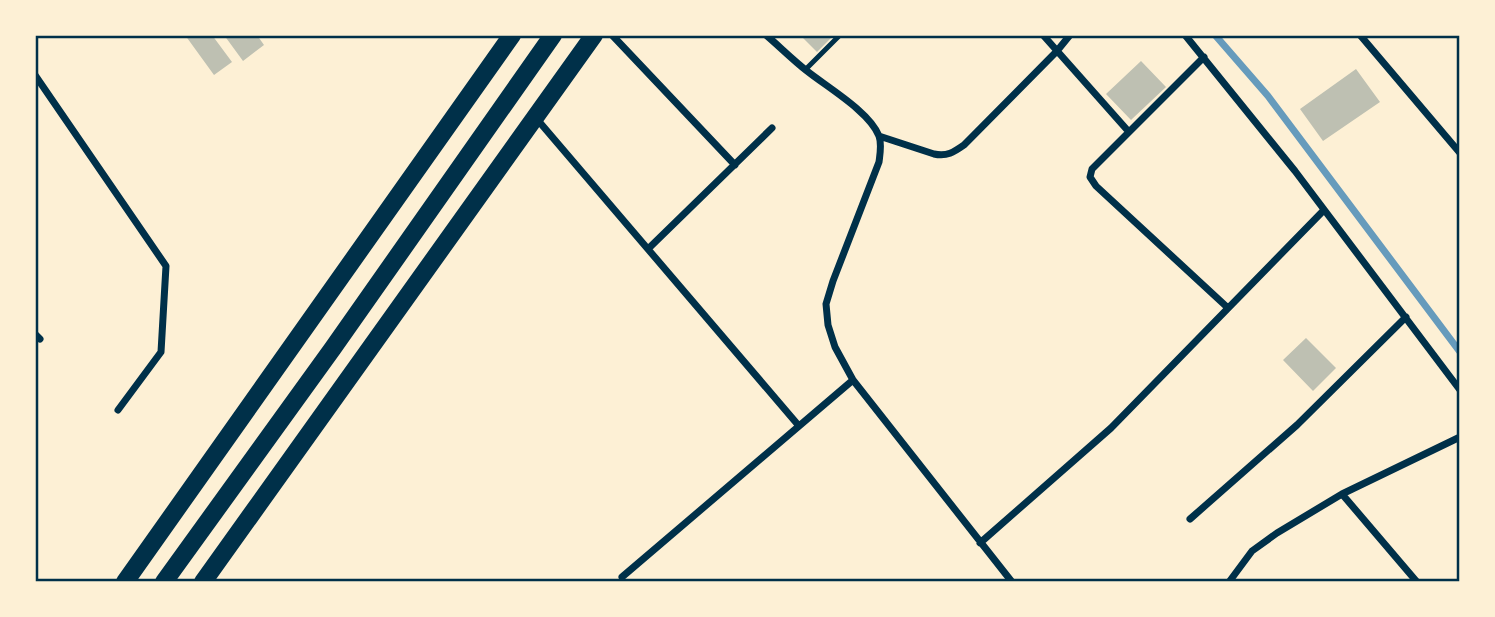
<svg xmlns="http://www.w3.org/2000/svg" width="1495" height="617" font-family="Raleway,sans-serif">
  <rect width="100%" height="100%" fill="#fdf0d5"/>
  <g fill="none" stroke-linecap="round" stroke-linejoin="round">
    <path stroke="#669bbc" stroke-width="7" d="M 1215,35 L 1268,96 L 1460,352"/>
  </g>
  <path fill="#bec0b2" d="M 185,35 L 212,35 L 232,62 L 214,75 Z
    M 224,35 L 257,35 L 264,45 L 243,61 Z
    M 800,35 L 834,35 L 817,52 Z
    M 1141,61 L 1166,87 L 1131,120 L 1106,94 Z
    M 1356,69 L 1380,102 L 1323,141 L 1300,109 Z
    M 1306,338 L 1336,368 L 1313,391 L 1283,360 Z"/>
  <g fill="none" stroke-linecap="round" stroke-linejoin="round">
    <path stroke="#003049" stroke-width="5" d="M 805,70 L 840,35"/>
    <path stroke="#003049" stroke-width="7" d="M 612,35 L 735,165
      M 766,35 C 780,47 793,60 807,71 C 827,87 870,112 879,136 C 882,144 880,154 879,162 L 833,281 L 826,304 L 828,325 L 835,347 L 853,380 L 1012,582
      M 1043,35 L 1129,132
      M 1185,35 L 1295,171 L 1460,390
      M 1360,35 L 1460,153
      M 1204,57 L 1092,169 L 1090,177 L 1096,186 L 1228,308
      M 35,75 L 166,266 L 161,352 L 118,410
      M 536,118 L 799,426
      M 879,136 L 934,154 C 947,157 954,152 964,145 L 1057,51 L 1070,35
      M 648,249 L 772,128
      M 35,334 L 40,339
      M 1342,494 L 1417,582
      M 1190,519 L 1297,425 L 1406,317
      M 980,543 L 1111,428 L 1324,210
      M 622,577 L 853,380
      M 1229,582 L 1252,551 L 1277,533 L 1342,494 L 1460,437"/>
    <path stroke="#003049" stroke-width="18" d="M 125,582 L 512,35
      M 164,582 L 333,348 L 553,35
      M 203,582 L 594,35"/>
  </g>
  <rect width="1495" height="617" fill="none" stroke="#fdf0d5" stroke-width="74"/>
  <rect x="37" y="37" width="1421" height="543" fill="none" stroke="#003049" stroke-width="2.5"/>
</svg>
